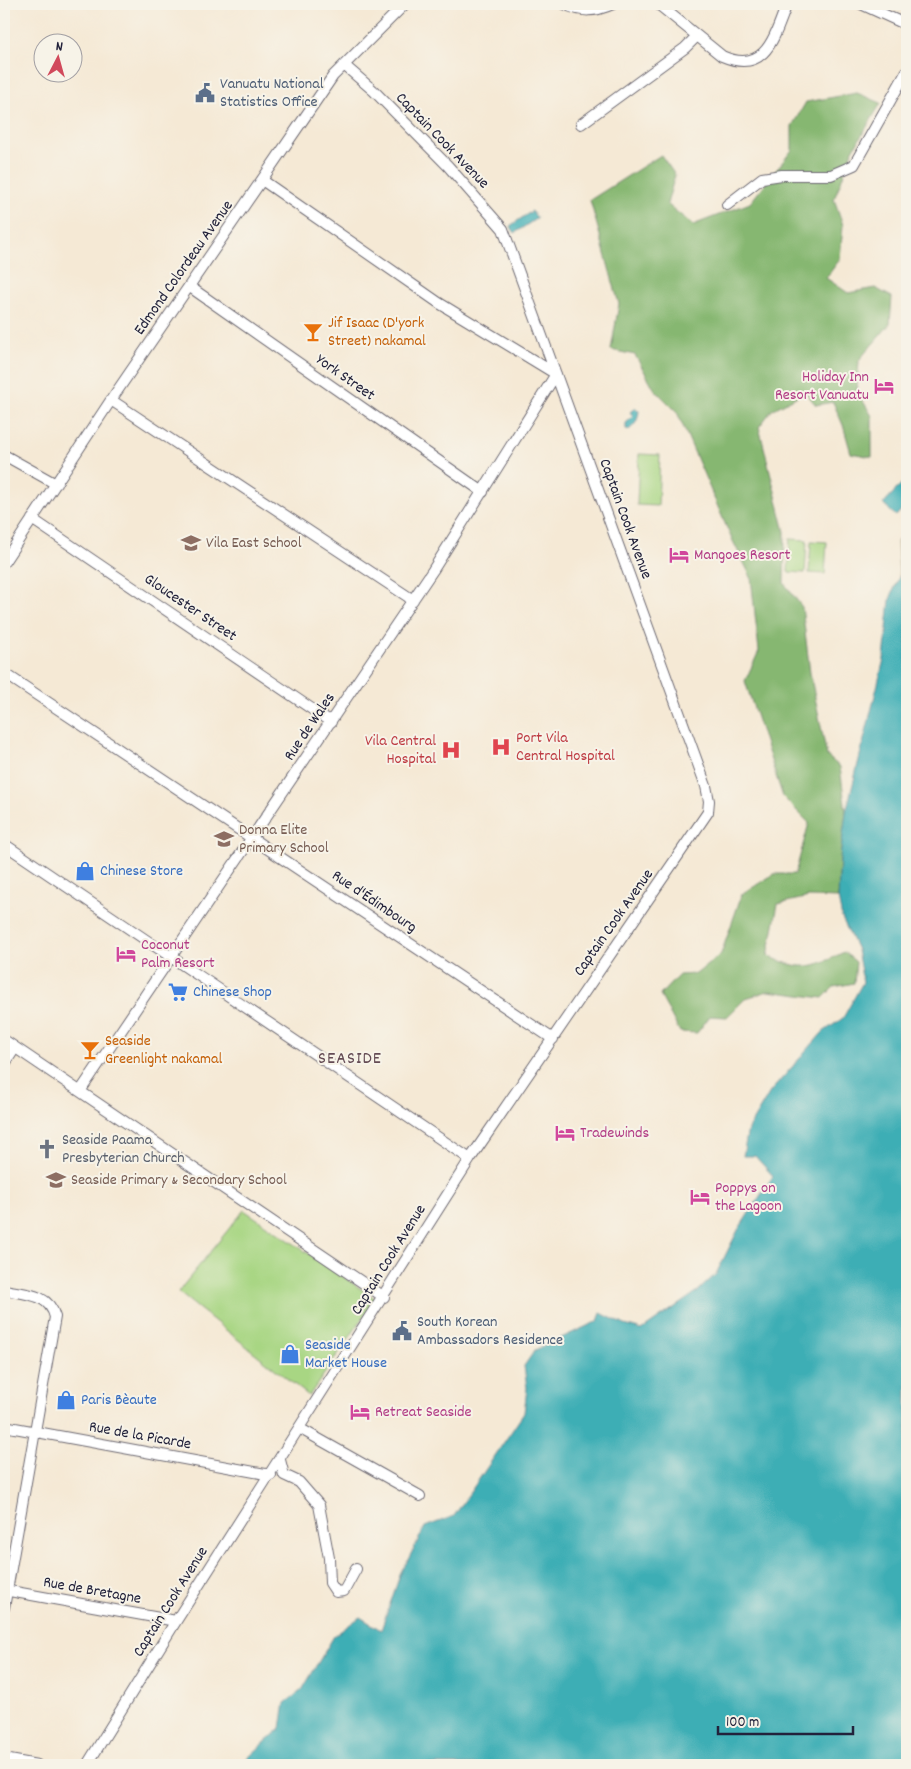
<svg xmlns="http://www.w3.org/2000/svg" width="911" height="1769" font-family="Dekko,sans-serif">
  <rect width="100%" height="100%" fill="#f7f3e8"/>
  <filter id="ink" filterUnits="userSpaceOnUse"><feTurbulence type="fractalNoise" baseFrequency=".02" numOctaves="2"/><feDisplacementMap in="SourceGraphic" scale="10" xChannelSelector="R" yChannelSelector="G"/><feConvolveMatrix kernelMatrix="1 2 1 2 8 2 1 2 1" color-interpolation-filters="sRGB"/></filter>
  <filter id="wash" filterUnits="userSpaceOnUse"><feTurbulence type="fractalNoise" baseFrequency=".0096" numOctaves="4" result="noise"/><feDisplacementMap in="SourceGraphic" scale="20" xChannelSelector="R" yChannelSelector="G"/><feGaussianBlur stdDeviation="1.12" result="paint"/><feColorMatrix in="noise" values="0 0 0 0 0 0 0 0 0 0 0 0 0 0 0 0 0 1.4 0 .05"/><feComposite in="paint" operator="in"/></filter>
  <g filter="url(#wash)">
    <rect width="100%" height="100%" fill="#f5e9d5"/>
    <path fill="#a8d683" stroke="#657c5f" d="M 639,454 L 660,455 L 658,506 L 637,505 Z
      M 790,539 L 807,540 L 805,573 L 788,572 Z
      M 811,541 L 827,542 L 825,574 L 809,573 Z
      M 244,1210 L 376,1299 L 309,1396 L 178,1292 Z"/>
    <path fill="#86b771" stroke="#546c56" d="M 857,93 L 881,103 L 853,150 L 834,199 L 843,225 L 840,259 L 826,278 L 848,293 L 875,288 L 892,297 L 890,324 L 859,360 L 857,391 L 872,416 L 872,457 L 851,453 L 843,425 L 833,402 L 816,405 L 805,392 L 772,410 L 759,427 L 785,532 L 784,583 L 802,607 L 810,673 L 827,756 L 840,767 L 846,812 L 840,858 L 838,898 L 809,897 L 778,904 L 768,956 C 803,971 811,969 844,952 L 856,962 L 854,983 L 834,987 L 823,998 L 768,991 L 746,998 L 727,1017 L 710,1016 L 697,1033 L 680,1032 L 660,995 L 679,975 L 696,974 L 721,954 L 742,894 L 774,874 L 795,874 L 809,823 L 783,797 L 745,681 L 759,651 L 751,577 L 730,535 L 677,412 L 655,390 L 635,355 L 611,350 L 619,304 L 590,200 L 661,155 L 675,175 L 667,204 L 693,225 L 750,203 L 792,150 L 792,126 L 806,102 Z"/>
    <path fill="#eeda9e" stroke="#887e6c" d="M 907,524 L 907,571 L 899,577 L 897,542 Z"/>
    <path fill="#3daeb5" stroke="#306878" d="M 532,211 L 537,218 L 515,233 L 510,226 Z
      M 635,408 L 639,411 C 638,420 636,424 629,430 L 626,429 L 626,423 L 633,416 L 630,412 Z
      M 904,481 L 907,484 L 907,504 L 896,516 L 883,504 Z
      M 907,571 L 907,1765 L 240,1765 L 281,1728 L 285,1703 L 302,1690 L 334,1636 L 360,1617 L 381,1630 L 400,1575 L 425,1527 L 454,1516 L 524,1413 L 527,1388 L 524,1366 L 535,1350 L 598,1321 L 601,1313 L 625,1325 L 642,1330 L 698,1291 L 716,1274 L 738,1230 L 773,1176 L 755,1156 L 743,1156 L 748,1129 L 770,1092 L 823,1032 L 843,1018 L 863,982 L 857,950 L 842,918 L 838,898 L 840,858 L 846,812 L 884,659 L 890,599 L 899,577 Z"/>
  </g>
  <g filter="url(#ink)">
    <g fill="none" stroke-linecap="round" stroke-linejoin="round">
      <defs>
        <path id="minor" d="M 564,4 C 582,13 595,12 613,4
          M 658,4 L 722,56 C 766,75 774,37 787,4
          M 861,4 L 907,25
          M 581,124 L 685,48 L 696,37
          M 262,180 L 439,303 L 556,374
          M 727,205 L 762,178 L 782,175 L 831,175 L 854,165 L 907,71
          M 190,287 L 483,492
          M 111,400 L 413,600
          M 4,455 L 56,484
          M 32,519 L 331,722
          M 4,562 L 111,400 L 333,76 L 405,4
          M 4,673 L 553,1039
          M 4,844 L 470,1159
          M 4,1040 L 384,1297
          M 4,1065 L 15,1048
          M 81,1090 L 433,570 L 556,374
          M 4,1290 C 25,1294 49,1293 55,1317 L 4,1608
          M 4,1426 L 271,1475
          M 299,1428 L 420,1496
          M 280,1460 L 284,1475 L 299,1482 L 319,1505 L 329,1558 L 330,1583 L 336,1592 L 344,1591 L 356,1569
          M 4,1590 L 176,1621
          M 4,1759 L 37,1765
          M 87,1765 L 176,1621 L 470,1159 L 708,812 L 709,801 L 706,786 L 503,229 L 448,166 L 374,91 L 344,65"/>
      </defs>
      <use href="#minor" stroke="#6c6871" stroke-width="12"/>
      <use href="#minor" stroke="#fff" stroke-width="10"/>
    </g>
  </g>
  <defs>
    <symbol id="civic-bare" viewBox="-9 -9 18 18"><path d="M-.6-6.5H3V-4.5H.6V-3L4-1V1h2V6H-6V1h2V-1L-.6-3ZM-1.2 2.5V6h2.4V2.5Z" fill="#5c6f8a" stroke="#f7f3e8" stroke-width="2.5" paint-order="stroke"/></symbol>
    <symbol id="bar-bare" viewBox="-9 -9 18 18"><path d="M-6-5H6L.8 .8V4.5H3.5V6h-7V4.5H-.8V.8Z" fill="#e8710a" stroke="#f7f3e8" stroke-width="2.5" paint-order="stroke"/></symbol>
    <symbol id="hotel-bare" viewBox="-9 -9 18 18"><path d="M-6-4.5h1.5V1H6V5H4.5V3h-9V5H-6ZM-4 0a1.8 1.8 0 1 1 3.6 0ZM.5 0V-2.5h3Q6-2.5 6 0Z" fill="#d1479c" stroke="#f7f3e8" stroke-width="2.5" paint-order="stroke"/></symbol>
    <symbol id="school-bare" viewBox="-9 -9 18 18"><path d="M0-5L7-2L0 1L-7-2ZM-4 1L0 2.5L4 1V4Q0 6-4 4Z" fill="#8d6e63" stroke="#f7f3e8" stroke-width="2.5" paint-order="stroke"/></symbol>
    <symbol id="hospital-bare" viewBox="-9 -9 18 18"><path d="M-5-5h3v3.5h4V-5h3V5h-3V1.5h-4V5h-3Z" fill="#e0444e" stroke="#f7f3e8" stroke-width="2.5" paint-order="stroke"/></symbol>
    <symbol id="shop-bare" viewBox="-9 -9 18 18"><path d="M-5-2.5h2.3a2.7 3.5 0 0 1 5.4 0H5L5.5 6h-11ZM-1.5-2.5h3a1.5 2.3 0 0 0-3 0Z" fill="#3f7fe0" stroke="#f7f3e8" stroke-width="2.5" paint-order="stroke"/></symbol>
    <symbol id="supermarket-bare" viewBox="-9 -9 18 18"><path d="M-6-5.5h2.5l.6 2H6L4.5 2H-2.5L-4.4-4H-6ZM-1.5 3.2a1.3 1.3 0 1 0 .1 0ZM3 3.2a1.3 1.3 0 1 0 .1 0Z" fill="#3f7fe0" stroke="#f7f3e8" stroke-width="2.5" paint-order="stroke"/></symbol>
    <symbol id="church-bare" viewBox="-9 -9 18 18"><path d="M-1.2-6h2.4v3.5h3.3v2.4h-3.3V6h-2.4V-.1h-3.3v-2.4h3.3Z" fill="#6b7280" stroke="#f7f3e8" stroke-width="2.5" paint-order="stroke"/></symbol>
  </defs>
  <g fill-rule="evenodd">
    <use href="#civic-bare" x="191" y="79" width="28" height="28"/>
    <use href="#bar-bare" x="299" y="318" width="28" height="28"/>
    <use href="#hotel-bare" x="870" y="372" width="28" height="28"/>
    <use href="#school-bare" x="177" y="529" width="28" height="28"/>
    <use href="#hotel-bare" x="665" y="541" width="28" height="28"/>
    <use href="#hospital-bare" x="487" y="733" width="28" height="28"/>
    <use href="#hospital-bare" x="437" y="736" width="28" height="28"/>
    <use href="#school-bare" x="210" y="825" width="28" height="28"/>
    <use href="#shop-bare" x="71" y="857" width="28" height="28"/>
    <use href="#hotel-bare" x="112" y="940" width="28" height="28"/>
    <use href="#supermarket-bare" x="164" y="978" width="28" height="28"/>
    <use href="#bar-bare" x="76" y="1036" width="28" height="28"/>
    <use href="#hotel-bare" x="551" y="1119" width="28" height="28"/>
    <use href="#church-bare" x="33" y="1135" width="28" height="28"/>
    <use href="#school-bare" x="42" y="1166" width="28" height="28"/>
    <use href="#hotel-bare" x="686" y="1183" width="28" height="28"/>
    <use href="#civic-bare" x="388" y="1317" width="28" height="28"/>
    <use href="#shop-bare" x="276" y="1340" width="28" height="28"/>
    <use href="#shop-bare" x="52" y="1386" width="28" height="28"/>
    <use href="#hotel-bare" x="346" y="1398" width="28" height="28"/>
  </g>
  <g text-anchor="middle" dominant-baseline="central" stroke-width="4" stroke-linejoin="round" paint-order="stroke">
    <g font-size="16" fill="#4e5e75" stroke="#f7f3e8" text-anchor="start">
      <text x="220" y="84">Vanuatu National<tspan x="220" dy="18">Statistics Office</tspan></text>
      <text x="417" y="1322">South Korean<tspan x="417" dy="18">Ambassadors Residence</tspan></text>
    </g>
    <g font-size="16" fill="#22223b" stroke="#f7f3e8">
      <text transform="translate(442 141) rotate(46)">Captain Cook Avenue</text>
      <text transform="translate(184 268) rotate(-55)">Edmond Colordeau Avenue</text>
      <text transform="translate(345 378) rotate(35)">York Street</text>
      <text transform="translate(625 519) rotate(70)">Captain Cook Avenue</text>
      <text transform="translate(190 608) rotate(34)">Gloucester Street</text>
      <text transform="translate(310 727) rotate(-56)">Rue de Wales</text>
      <text transform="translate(374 902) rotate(34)">Rue d'Édimbourg</text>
      <text transform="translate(614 923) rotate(-55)">Captain Cook Avenue</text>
      <text transform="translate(389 1260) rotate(-58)">Captain Cook Avenue</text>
      <text transform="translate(140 1436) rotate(10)">Rue de la Picarde</text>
      <text transform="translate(92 1591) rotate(10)">Rue de Bretagne</text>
      <text transform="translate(171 1602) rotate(-58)">Captain Cook Avenue</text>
    </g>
    <g font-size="16" fill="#c56008" stroke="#f7f3e8" text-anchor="start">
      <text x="328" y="323">Jif Isaac (D'york<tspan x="328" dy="18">Street) nakamal</tspan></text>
      <text x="105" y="1041">Seaside<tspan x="105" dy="18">Greenlight nakamal</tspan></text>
    </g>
    <g font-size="16" fill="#b23c85" stroke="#f7f3e8" text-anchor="start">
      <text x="869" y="377" text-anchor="end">Holiday Inn<tspan x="869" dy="18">Resort Vanuatu</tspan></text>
      <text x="694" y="555">Mangoes Resort</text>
      <text x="141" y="945">Coconut<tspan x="141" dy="18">Palm Resort</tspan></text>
      <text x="580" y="1133">Tradewinds</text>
      <text x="715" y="1188">Poppys on<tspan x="715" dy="18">the Lagoon</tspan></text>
      <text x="375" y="1412">Retreat Seaside</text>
    </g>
    <g font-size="16" fill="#785e54" stroke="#f7f3e8" text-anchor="start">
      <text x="206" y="543">Vila East School</text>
      <text x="239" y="830">Donna Elite<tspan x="239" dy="18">Primary School</tspan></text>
      <text x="71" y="1180">Seaside Primary &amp; Secondary School</text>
    </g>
    <g font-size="16" fill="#be3a42" stroke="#f7f3e8" text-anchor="start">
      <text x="516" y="738">Port Vila<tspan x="516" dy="18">Central Hospital</tspan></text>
      <text x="436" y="741" text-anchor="end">Vila Central<tspan x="436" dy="18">Hospital</tspan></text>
    </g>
    <g font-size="16" fill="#366cbe" stroke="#f7f3e8" text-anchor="start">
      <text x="100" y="871">Chinese Store</text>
      <text x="193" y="992">Chinese Shop</text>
      <text x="305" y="1345">Seaside<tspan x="305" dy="18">Market House</tspan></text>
      <text x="81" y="1400">Paris Bèaute</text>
    </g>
    <g font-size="16" fill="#5b616d" stroke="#f7f3e8" text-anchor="start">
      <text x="62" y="1140">Seaside Paama<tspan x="62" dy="18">Presbyterian Church</tspan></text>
    </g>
    <g font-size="18" letter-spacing="1" fill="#654c55" stroke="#f7f3e8">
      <text x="350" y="1059">SEASIDE</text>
    </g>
  </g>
  <rect width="911" height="1769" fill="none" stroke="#f7f3e8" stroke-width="20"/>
  <g transform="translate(58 58) rotate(6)"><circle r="24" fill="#f7f3e8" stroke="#a29fa3"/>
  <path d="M0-4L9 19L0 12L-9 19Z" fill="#d1495b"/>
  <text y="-8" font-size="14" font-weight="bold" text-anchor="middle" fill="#22223b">N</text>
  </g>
  <path d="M718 1726v8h135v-8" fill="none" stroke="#22223b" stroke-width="2.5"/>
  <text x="726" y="1726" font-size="15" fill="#22223b" stroke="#f7f3e8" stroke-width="4" paint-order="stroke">100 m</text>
</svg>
